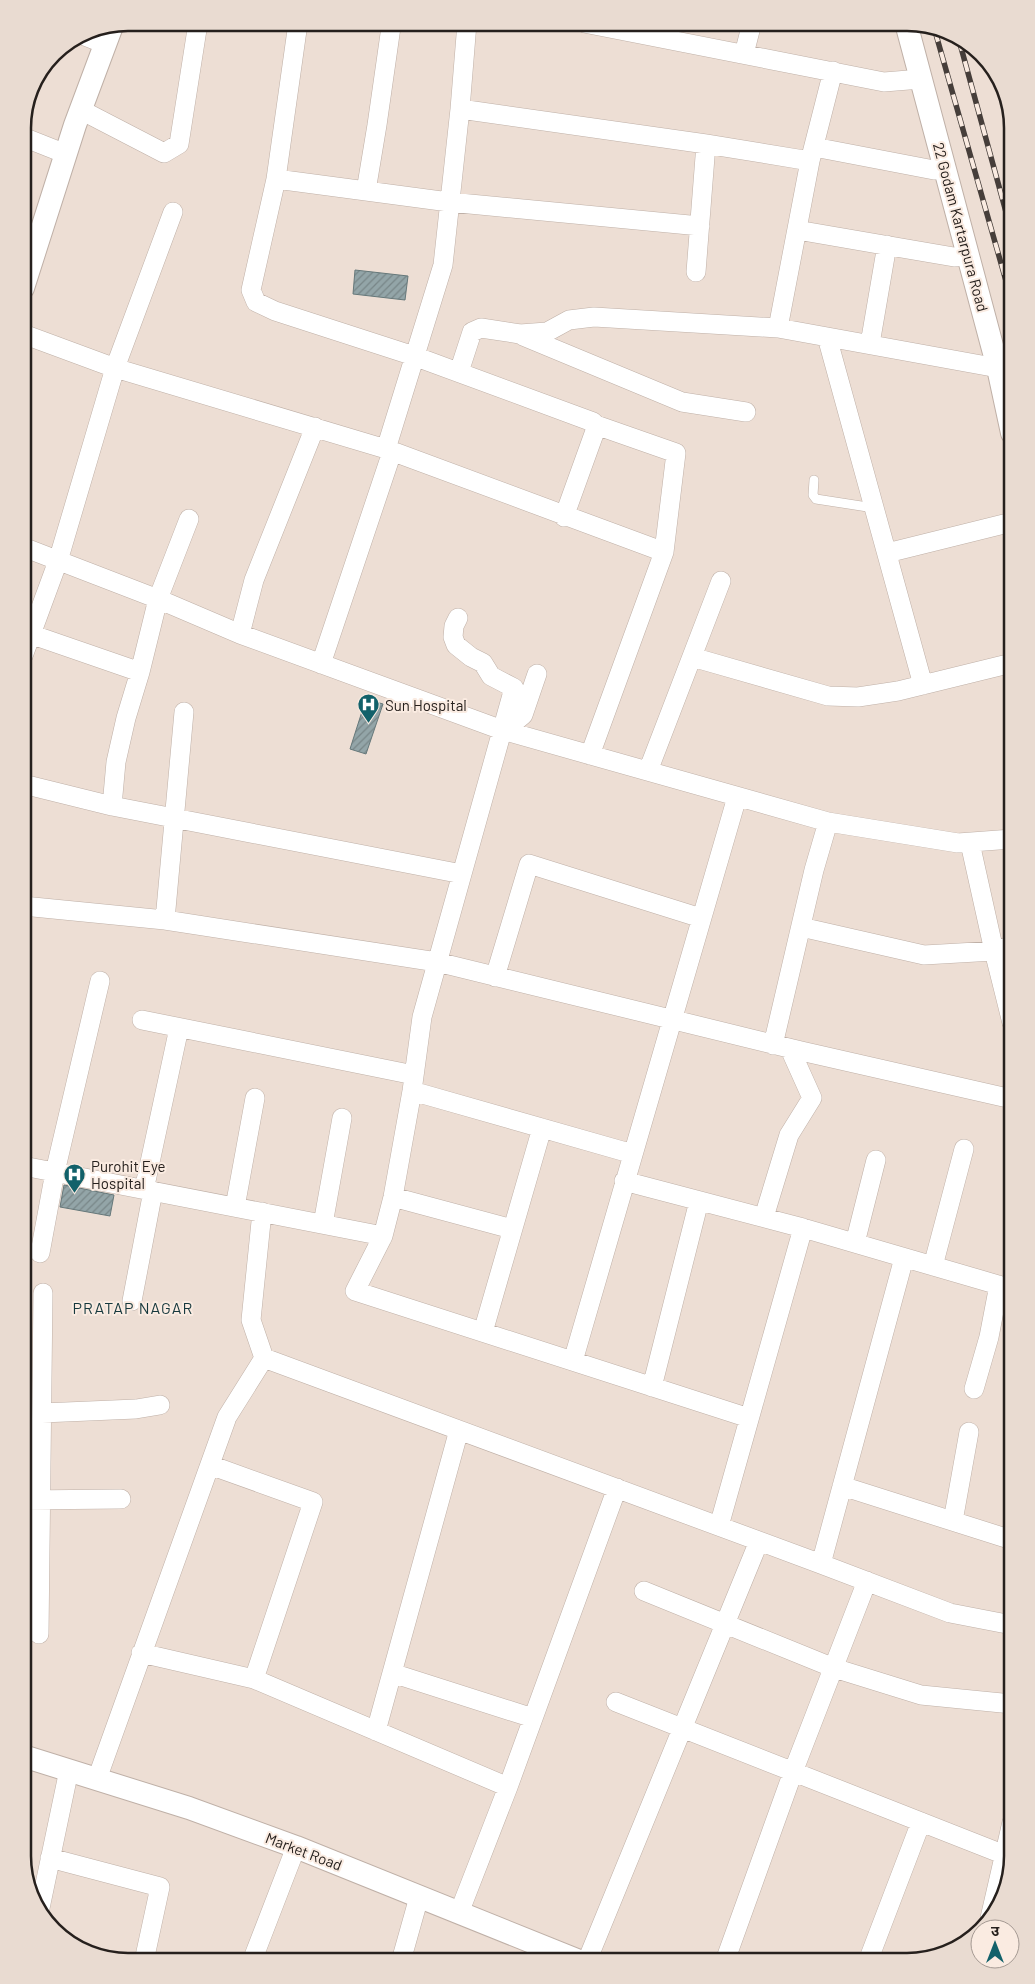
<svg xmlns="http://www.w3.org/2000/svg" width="1035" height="1984" font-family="Barlow,'Noto Sans Devanagari',sans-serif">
  <defs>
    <pattern id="building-hatch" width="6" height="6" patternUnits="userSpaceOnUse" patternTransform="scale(1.25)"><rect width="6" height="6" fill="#93a5a8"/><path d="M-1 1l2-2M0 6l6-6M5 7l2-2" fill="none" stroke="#788688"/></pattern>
  </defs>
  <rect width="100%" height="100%" fill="#edded4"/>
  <path fill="url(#building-hatch)" stroke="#66787a" d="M 355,270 L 408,276 L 405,300 L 353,294 Z
    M 366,699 L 383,704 L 366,754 L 350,749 Z
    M 64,1185 L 114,1195 L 110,1216 L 60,1207 Z"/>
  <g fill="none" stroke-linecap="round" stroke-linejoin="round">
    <defs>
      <path id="service" d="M 814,480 L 813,495 L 816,499 L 874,508"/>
      <path id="minor" d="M 298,23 L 276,179 L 251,290 L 256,302 L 275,311 L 414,356 L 593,422 L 596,425 L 595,431 L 564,517
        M 584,23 L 884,82 L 921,79
        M 82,35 L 105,44
        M 744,54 L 752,23
        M 460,109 L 706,144 L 810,161
        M 81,110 L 164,153 L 179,144 L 198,23
        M 23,137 L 66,154
        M 814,147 L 934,170 L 945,169
        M 276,179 L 449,202 L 700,226
        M 366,191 L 377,125 L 391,27
        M 797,230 L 954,257 L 968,256
        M 696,272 L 706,144
        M 778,328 L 810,161 L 833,71
        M 23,334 L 115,368 L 386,449 L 664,552 L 590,755
        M 523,336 L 682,402 L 746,412
        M 827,337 L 923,685
        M 870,344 L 887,245
        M 459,372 L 472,332 L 481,328 L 520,334 L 547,332 L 569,320 L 594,317 L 778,328 L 998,368
        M 596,425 L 676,453 L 664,552
        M 386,449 L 443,265 L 460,109 L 467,23
        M 23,547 L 158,599 L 240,634 L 502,730 L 828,822 L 958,843 L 1012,839
        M 887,553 L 1012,522
        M 458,618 L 454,626 L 453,637 L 456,645 L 471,657 L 483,663 L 491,676 L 514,688 L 422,1017 L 412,1091 L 393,1197 L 383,1236 L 355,1291 L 749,1418
        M 30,634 L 140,672 L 158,599 L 189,519
        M 240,634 L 254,580 L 315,427
        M 23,656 L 58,561 L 115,368 L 173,212
        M 692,657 L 828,696 L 858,697 L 898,691 L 1012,663
        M 321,664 L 392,452
        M 140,672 L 126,718 L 116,762 L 112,806 L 462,874
        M 505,720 L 517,720 L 523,715 L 537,674
        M 648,771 L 721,581
        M 23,784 L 112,806
        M 970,843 L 994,951 L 1012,1023
        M 23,906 L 165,920 L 437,962 L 801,1051 L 1012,1099
        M 165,920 L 184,712
        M 801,927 L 924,955 L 994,951 L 1012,946
        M 495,977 L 529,864 L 701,918
        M 142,1020 L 414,1075
        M 773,1045 L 814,870 L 828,822
        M 412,1091 L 633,1154
        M 23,1166 L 383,1236
        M 624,1181 L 803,1228 L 1012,1289
        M 144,1190 L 179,1028
        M 393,1197 L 512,1229
        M 235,1207 L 255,1098
        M 262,1212 L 251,1320 L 264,1358
        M 764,1217 L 789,1135 L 812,1098 L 790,1049
        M 323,1224 L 342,1118
        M 855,1243 L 876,1160
        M 40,1253 L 55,1172 L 100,981
        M 933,1266 L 964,1149
        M 132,1301 L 153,1191
        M 483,1332 L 542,1128
        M 264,1358 L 821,1564 L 950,1613 L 1012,1625
        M 573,1361 L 737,797
        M 652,1387 L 699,1201
        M 974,1389 L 989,1337 L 999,1285
        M 42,1413 L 136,1409 L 160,1405
        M 210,1465 L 313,1502 L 254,1679
        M 842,1486 L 1012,1540
        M 23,1500 L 121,1499
        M 953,1521 L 969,1432
        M 719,1526 L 803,1228
        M 821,1564 L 904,1258
        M 644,1591 L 834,1668 L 921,1695 L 1012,1704
        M 39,1634 L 43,1293
        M 141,1653 L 254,1679 L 508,1787
        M 392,1673 L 533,1718
        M 616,1702 L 1005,1855
        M 376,1731 L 459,1430
        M 97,1779 L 227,1417 L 264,1358
        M 50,1858 L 160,1887 L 144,1961
        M 40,1908 L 69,1770
        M 459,1913 L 508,1787 L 617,1488
        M 990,1918 L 1012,1822
        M 252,1961 L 296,1847
        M 401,1961 L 419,1897
        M 587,1961 L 759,1541
        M 725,1961 L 793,1772 L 867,1581
        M 868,1961 L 921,1822"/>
      <path id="tertiary" d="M 906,23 L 998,368 L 1012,433
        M 23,288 L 75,125 L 112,26
        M 23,1756 L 189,1808 L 296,1847 L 579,1961"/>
    </defs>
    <use href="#service" stroke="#bfb0a7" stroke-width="10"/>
    <use href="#minor" stroke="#bfb0a7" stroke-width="20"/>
    <use href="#tertiary" stroke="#bfb0a7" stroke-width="24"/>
    <use href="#service" stroke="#fff" stroke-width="9"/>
    <use href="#minor" stroke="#fff" stroke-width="19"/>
    <use href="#tertiary" stroke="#fff" stroke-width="22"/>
    <defs>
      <path id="rail" d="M 935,31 L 1012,302
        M 959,40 L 1012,234"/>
    </defs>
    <use href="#rail" stroke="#463e3a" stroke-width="5.5"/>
    <use href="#rail" stroke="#faebe1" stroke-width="4" stroke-dasharray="11" stroke-linecap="butt"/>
  </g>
  <defs>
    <symbol id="hospital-pin" viewBox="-11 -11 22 30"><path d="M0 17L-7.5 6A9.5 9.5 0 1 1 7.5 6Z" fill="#12616a" stroke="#faebe1"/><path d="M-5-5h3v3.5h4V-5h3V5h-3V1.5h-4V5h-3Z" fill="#fff"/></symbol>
  </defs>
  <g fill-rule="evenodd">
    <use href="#hospital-pin" x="356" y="692" width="25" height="34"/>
    <use href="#hospital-pin" x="62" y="1162" width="25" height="34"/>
  </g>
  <g text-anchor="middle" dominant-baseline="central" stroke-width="4" stroke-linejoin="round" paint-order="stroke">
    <g font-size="15" fill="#26201d" stroke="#faebe1">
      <text transform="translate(961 227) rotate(75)">22 Godam Kartarpura Road</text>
      <text transform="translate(304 1851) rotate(21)">Market Road</text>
    </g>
    <g font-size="15" fill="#26201d" stroke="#faebe1" text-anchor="start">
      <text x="385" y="705">Sun Hospital</text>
      <text x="91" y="1166">Purohit Eye<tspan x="91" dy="17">Hospital</tspan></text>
    </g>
    <g font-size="16" letter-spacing="1" fill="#16383d" stroke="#faebe1">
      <text x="133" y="1307">PRATAP NAGAR</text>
    </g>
  </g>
  <path d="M0 0H1035V1984H0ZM128 31H907A97 97 0 0 1 1004 128V1856A97 97 0 0 1 907 1953H128A97 97 0 0 1 31 1856V128A97 97 0 0 1 128 31Z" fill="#e9dbd1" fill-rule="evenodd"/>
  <path fill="none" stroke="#26201d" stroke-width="2.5" d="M128 31H907A97 97 0 0 1 1004 128V1856A97 97 0 0 1 907 1953H128A97 97 0 0 1 31 1856V128A97 97 0 0 1 128 31Z"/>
  <g transform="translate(995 1944)"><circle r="24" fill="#faebe1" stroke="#a59a93"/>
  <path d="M0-4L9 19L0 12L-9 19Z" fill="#12616a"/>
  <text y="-8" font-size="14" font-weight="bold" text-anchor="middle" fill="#26201d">उ</text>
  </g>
</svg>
